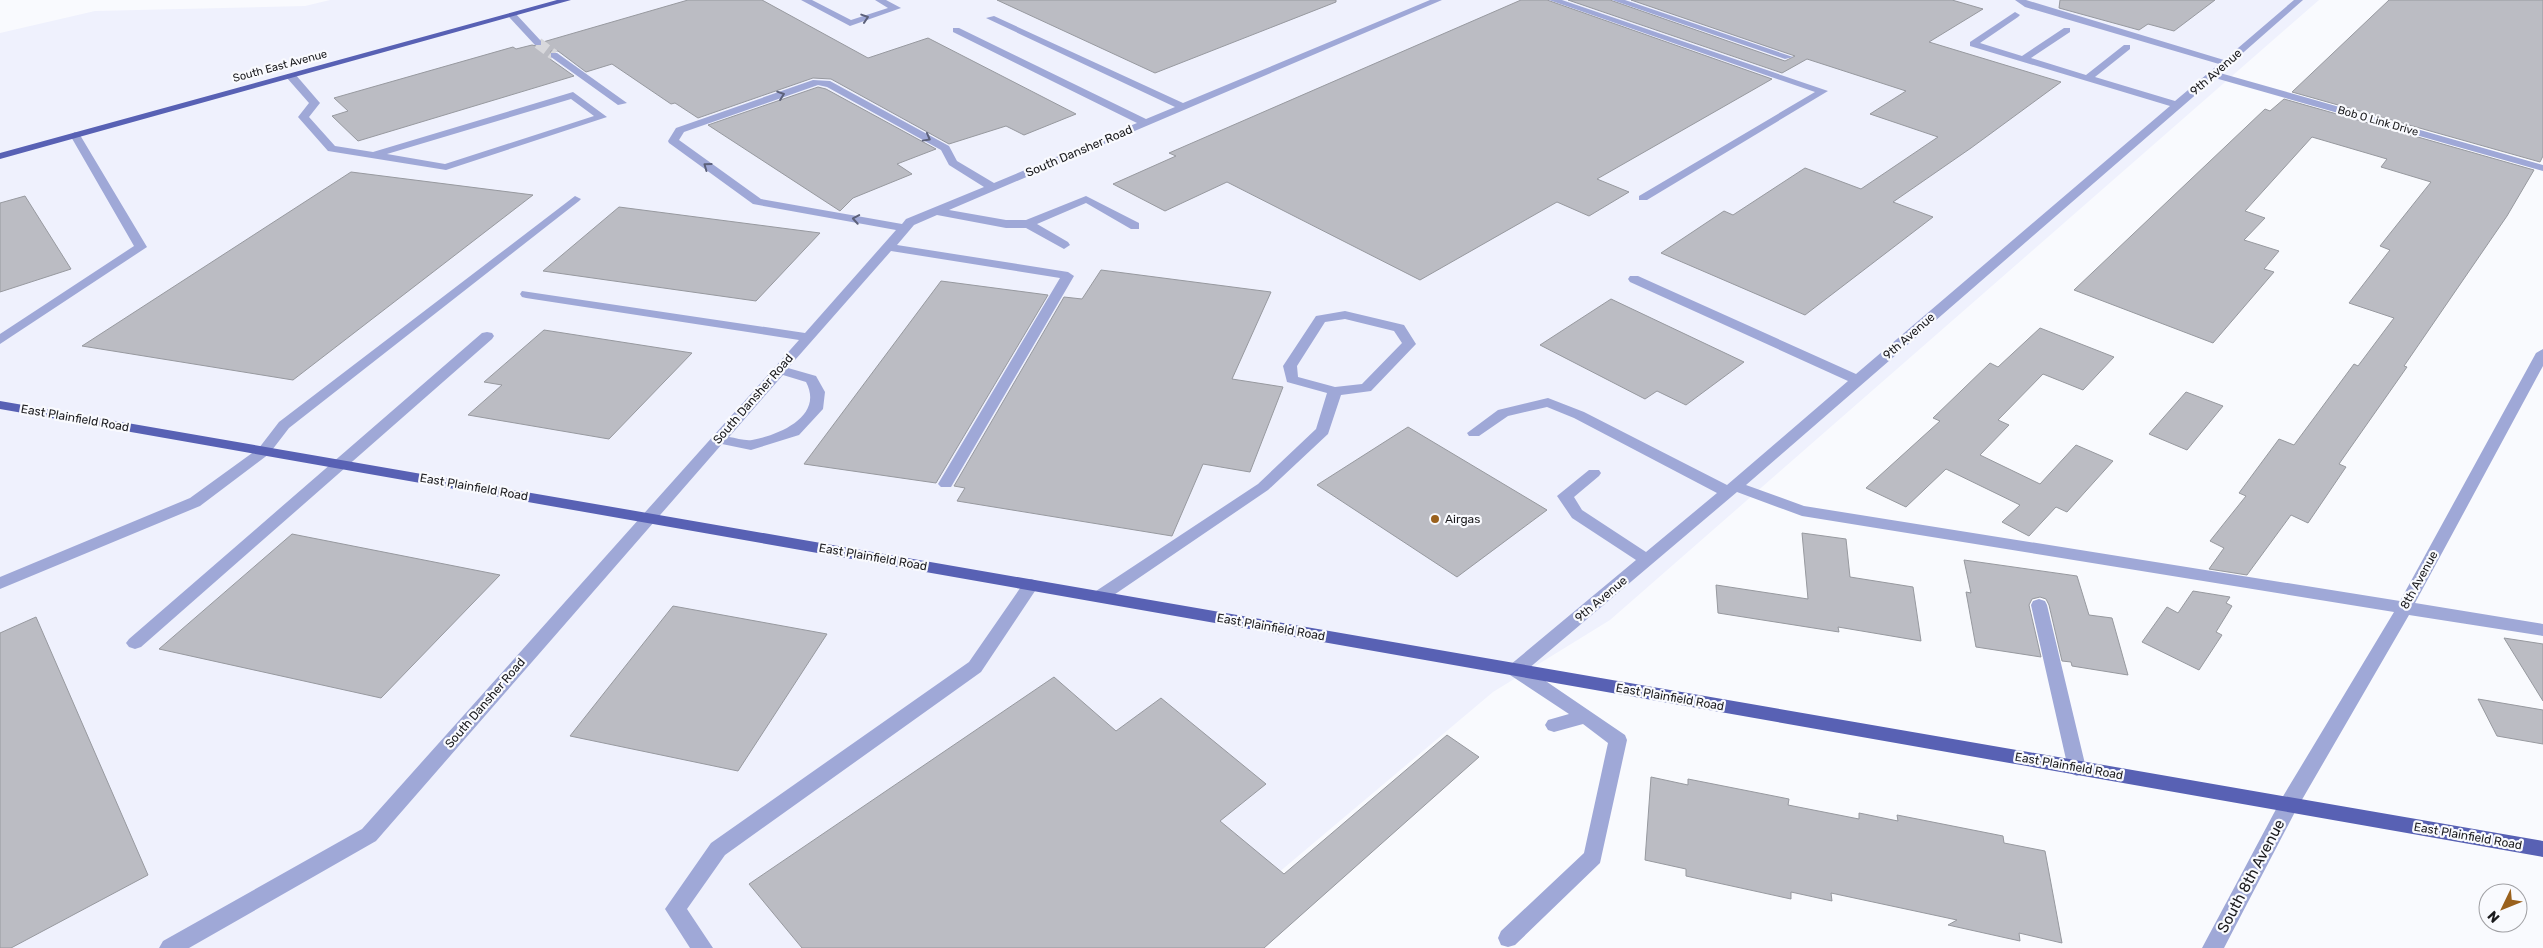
<svg xmlns="http://www.w3.org/2000/svg" width="2543" height="948" font-family="Rubik,sans-serif">
  <rect width="100%" height="100%" fill="#f9fafe"/>
  <path fill="#eff1fd" d="M 330,0 L 2319,0 L 1610,620 L 1493,692 L 1189,948 L 0,948 L 0,33 L 95,11 L 305,6 Z"/>
  <path fill="#bbbcc3" stroke="#97999f" d="M 688,0 L 762,0 L 868,58 L 928,38 L 1076,114 L 1024,135 L 1006,126 L 949,144 L 831,79 L 813,78 L 698,118 L 675,103 L 671,104 L 612,64 L 586,72 L 558,51 L 551,51 L 550,59 L 574,76 L 358,141 L 332,116 L 348,111 L 334,98 L 513,47 L 516,49 L 532,45 L 541,47 L 543,42 Z
    M 997,0 L 1336,0 L 1336,2 L 1155,73 Z
    M 1521,0 L 1547,0 L 1772,79 L 1597,179 L 1629,192 L 1589,216 L 1557,202 L 1420,280 L 1227,182 L 1165,211 L 1113,184 L 1176,156 L 1169,153 Z
    M 1568,0 L 1610,0 L 1785,61 L 1795,56 L 1631,0 L 1952,0 L 1983,9 L 1929,42 L 2061,82 L 1971,148 L 1893,202 L 1933,217 L 1805,315 L 1661,253 L 1724,211 L 1733,215 L 1805,168 L 1861,189 L 1938,137 L 1870,114 L 1906,91 L 1807,59 L 1782,73 Z
    M 2060,0 L 2215,0 L 2174,31 L 2148,24 L 2139,30 L 2059,8 Z
    M 2389,0 L 2543,0 L 2543,156 L 2540,162 L 2292,92 Z
    M 818,87 L 826,89 L 936,149 L 897,164 L 912,174 L 853,198 L 840,211 L 708,125 Z
    M 2284,99 L 2534,170 L 2507,216 L 2404,366 L 2407,367 L 2339,464 L 2346,467 L 2308,523 L 2291,515 L 2247,575 L 2209,569 L 2224,548 L 2210,541 L 2246,496 L 2239,493 L 2279,439 L 2294,445 L 2354,364 L 2358,366 L 2394,318 L 2349,303 L 2390,250 L 2380,246 L 2431,182 L 2381,167 L 2387,159 L 2312,137 L 2245,211 L 2265,218 L 2244,240 L 2279,251 L 2264,269 L 2274,272 L 2213,343 L 2074,290 L 2265,109 L 2270,111 Z
    M 351,172 L 533,195 L 293,380 L 82,346 Z
    M 25,196 L 71,269 L 0,292 L 0,203 Z
    M 619,207 L 820,233 L 756,301 L 543,271 Z
    M 1101,270 L 1271,292 L 1232,379 L 1283,387 L 1250,472 L 1203,464 L 1172,536 L 957,501 L 965,488 L 954,486 L 1064,297 L 1082,299 Z
    M 941,281 L 1048,295 L 936,483 L 804,464 Z
    M 1611,299 L 1744,362 L 1686,405 L 1657,391 L 1645,399 L 1540,345 Z
    M 2040,328 L 2114,357 L 2083,390 L 2043,374 L 1998,420 L 2009,425 L 1980,455 L 2040,484 L 2076,445 L 2113,461 L 2067,512 L 2056,507 L 2029,536 L 2002,522 L 2020,505 L 1946,469 L 1906,507 L 1866,488 L 1940,421 L 1933,418 L 1990,363 L 1998,367 Z
    M 544,330 L 692,353 L 609,439 L 468,415 L 502,385 L 484,382 Z
    M 2186,392 L 2223,406 L 2187,450 L 2149,434 Z
    M 1408,427 L 1547,510 L 1457,577 L 1317,485 Z
    M 1802,533 L 1846,539 L 1850,577 L 1913,587 L 1921,641 L 1838,627 L 1839,632 L 1718,613 L 1716,585 L 1808,599 Z
    M 292,534 L 500,575 L 381,698 L 159,649 Z
    M 1964,560 L 2077,576 L 2089,615 L 2112,618 L 2128,675 L 2072,666 L 2071,662 L 2062,661 L 2049,605 L 2046,599 L 2040,597 L 2032,599 L 2029,605 L 2041,657 L 1976,647 L 1966,592 L 1971,593 Z
    M 2193,591 L 2230,597 L 2226,603 L 2232,606 L 2216,632 L 2222,635 L 2199,670 L 2142,642 L 2167,607 L 2178,613 Z
    M 673,606 L 827,634 L 738,771 L 570,736 Z
    M 36,617 L 148,875 L 11,948 L 0,948 L 0,633 Z
    M 2504,638 L 2543,644 L 2543,701 Z
    M 1054,677 L 1116,731 L 1161,698 L 1266,784 L 1220,821 L 1284,874 L 1447,735 L 1479,757 L 1264,948 L 802,948 L 749,884 Z
    M 2478,699 L 2543,710 L 2543,744 L 2497,736 Z
    M 1651,777 L 1688,785 L 1688,779 L 1789,799 L 1788,805 L 1859,819 L 1859,813 L 1898,821 L 1897,815 L 2003,836 L 2004,843 L 2045,851 L 2062,943 L 2019,933 L 2020,941 L 1948,925 L 1957,920 L 1831,893 L 1832,901 L 1791,892 L 1791,899 L 1686,876 L 1686,869 L 1645,860 Z"/>
  <g fill="none" stroke-linecap="round" stroke-linejoin="round">
    <path stroke="#d8d8dc" stroke-width="11" stroke-dasharray="11 5" stroke-linecap="butt" d="M 538,43 L 554,55"/>
    <path fill="#9fa8d7" fill-rule="evenodd" d="M 801,0 L 812,0 L 851,20 L 888,8 L 875,0 L 886,0 L 901,8 L 850,26 Z
      M 1430,0 L 1442,0 L 949,210 L 1006,220 L 1026,220 L 1086,196 L 1139,223 L 1139,229 L 1131,229 L 1086,203 L 1037,224 L 1068,242 L 1070,245 L 1064,249 L 1026,228 L 1006,228 L 937,215 L 914,225 L 897,245 L 1068,272 L 1074,276 L 951,487 L 941,487 L 938,484 L 1060,278 L 891,251 L 788,368 L 816,376 L 825,392 L 823,409 L 799,435 L 751,450 L 722,444 L 376,841 L 189,948 L 159,948 L 163,941 L 362,829 L 799,340 L 526,298 L 522,297 L 520,294 L 522,291 L 805,333 L 896,230 L 753,204 L 669,143 L 668,141 L 676,128 L 813,80 L 830,81 L 949,146 L 957,161 L 994,183 L 1137,123 L 953,32 L 953,28 L 959,28 L 1146,119 L 1175,107 L 986,18 L 994,16 L 1183,103 ZM 818,85 L 827,87 L 941,150 L 949,165 L 984,187 L 906,219 L 902,224 L 761,199 L 679,140 L 684,132 ZM 783,375 L 806,382 C 824,416 780,435 752,440 C 745,441 736,438 729,437 Z
      M 1549,0 L 1562,0 L 1828,91 L 1647,200 L 1639,200 L 1639,196 L 1815,92 Z
      M 1612,0 L 1625,0 L 1793,57 L 1785,59 Z
      M 2015,0 L 2026,0 L 2224,60 L 2294,0 L 2303,0 L 2220,73 L 2543,165 L 2543,171 L 2215,78 L 1746,485 L 1804,506 L 2400,601 L 2536,353 L 2543,349 L 2543,366 L 2415,603 L 2543,624 L 2543,636 L 2409,615 L 2296,810 L 2224,948 L 2202,948 L 2282,798 L 2394,612 L 1802,516 L 1737,492 L 1528,669 L 1625,735 L 1627,740 L 1600,863 L 1515,945 L 1508,947 L 1501,945 L 1498,938 L 1501,931 L 1584,853 L 1608,743 L 1583,724 L 1554,732 L 1548,730 L 1545,725 L 1548,720 L 1569,714 L 1510,675 L 1507,670 L 1510,665 L 1636,560 L 1572,518 L 1557,496 L 1589,470 L 1599,470 L 1601,473 L 1599,476 L 1574,497 L 1582,510 L 1646,552 L 1717,493 L 1574,418 L 1547,407 L 1508,416 L 1479,436 L 1469,436 L 1467,433 L 1498,410 L 1548,398 L 1584,412 L 1727,485 L 1848,381 L 1630,282 L 1628,279 L 1630,276 L 1638,276 L 1856,374 L 2170,106 L 1970,46 L 1970,42 L 2015,12 L 2020,15 L 2018,17 L 1980,43 L 2022,56 L 2064,28 L 2070,28 L 2070,32 L 2031,58 L 2086,75 L 2124,45 L 2130,45 L 2130,49 L 2095,77 L 2175,101 L 2219,64 L 2025,7 Z
      M 509,13 L 515,13 L 541,41 L 541,45 L 535,45 L 509,17 Z
      M 551,53 L 557,53 L 627,103 L 618,105 L 551,57 Z
      M 287,74 L 295,74 L 320,103 L 309,117 L 335,146 L 373,152 L 573,92 L 607,117 L 446,170 L 328,151 L 298,117 L 309,103 L 287,78 ZM 571,99 L 594,116 L 445,164 L 387,154 Z
      M 75,132 L 80,135 L 147,247 L 0,344 L 0,334 L 134,246 L 70,135 Z
      M 575,196 L 581,199 L 579,201 L 289,428 L 269,454 L 200,506 L 0,589 L 0,577 L 190,498 L 259,448 L 279,422 Z
      M 1345,311 L 1404,325 L 1416,344 L 1371,391 L 1341,395 L 1328,434 L 1268,490 L 1105,601 L 1093,601 L 1091,597 L 1093,593 L 1258,484 L 1316,429 L 1327,393 L 1287,382 L 1283,366 L 1316,316 ZM 1345,319 L 1394,331 L 1402,343 L 1362,384 L 1335,387 L 1298,377 L 1297,366 L 1325,322 Z
      M 487,332 L 492,333 L 494,336 L 492,339 L 141,647 L 135,649 L 129,647 L 126,643 L 129,639 L 482,333 Z
      M 1031,579 L 1037,581 L 1039,585 L 981,672 L 725,855 L 687,909 L 713,948 L 690,948 L 665,909 L 711,843 L 969,662 L 1025,581 Z
      M 2039,599 L 2045,601 L 2047,605 L 2086,768 L 2084,773 L 2077,776 L 2070,773 L 2068,768 L 2031,605 L 2033,601 Z"/>
    <path fill="#5861b4" fill-rule="evenodd" d="M 557,0 L 571,0 L 0,159 L 0,153 Z
      M 0,401 L 2543,841 L 2543,857 L 0,409 Z"/>
  </g>
  <defs><path id="oneway-chevron" d="M-2-3.5L2.5 0L-2 3.5" fill="none" stroke-width="1.6" stroke-linecap="round" stroke-linejoin="round" transform="scale(1.25)"/></defs>
  <g stroke="#5c617a">
    <use href="#oneway-chevron" transform="translate(865 18) rotate(-18)"/>
    <use href="#oneway-chevron" transform="translate(781 95) rotate(-19)"/>
    <use href="#oneway-chevron" transform="translate(927 138) rotate(29)"/>
    <use href="#oneway-chevron" transform="translate(707 166) rotate(-144)"/>
    <use href="#oneway-chevron" transform="translate(856 219) rotate(-170)"/>
  </g>
  <circle fill="#9a611d" stroke="#f9fafe" stroke-width="2" cx="1435" cy="519" r="5"/>
  <g text-anchor="middle" dominant-baseline="central" stroke-width="4.5" stroke-linejoin="round" paint-order="stroke">
    <g font-size="11" fill="#1a1a1d" stroke="#f9fafe">
      <text transform="translate(280 66) rotate(-15)">South East Avenue</text>
      <text transform="translate(2378 121) rotate(16)">Bob O Link Drive</text>
    </g>
    <g font-size="12" fill="#1a1a1d" stroke="#f9fafe">
      <text transform="translate(2216 72) rotate(-41)">9th Avenue</text>
      <text transform="translate(1079 151) rotate(-23)">South Dansher Road</text>
      <text transform="translate(1909 336) rotate(-41)">9th Avenue</text>
      <text transform="translate(753 399) rotate(-49)">South Dansher Road</text>
      <text transform="translate(75 418) rotate(10)">East Plainfield Road</text>
      <text transform="translate(474 487) rotate(10)">East Plainfield Road</text>
      <text transform="translate(873 557) rotate(10)">East Plainfield Road</text>
      <text transform="translate(2419 580) rotate(-61)">8th Avenue</text>
      <text transform="translate(1601 599) rotate(-40)">9th Avenue</text>
      <text transform="translate(1271 627) rotate(10)">East Plainfield Road</text>
      <text transform="translate(1670 697) rotate(10)">East Plainfield Road</text>
      <text transform="translate(485 703) rotate(-49)">South Dansher Road</text>
      <text transform="translate(2069 766) rotate(10)">East Plainfield Road</text>
      <text transform="translate(2468 836) rotate(10)">East Plainfield Road</text>
    </g>
    <g font-size="12" fill="#1a1a1d" stroke="#f9fafe" text-anchor="start">
      <text x="1445" y="519">Airgas</text>
    </g>
    <g font-size="15" fill="#1a1a1d" stroke="#f9fafe">
      <text transform="translate(2251 876) rotate(-62)">South 8th Avenue</text>
    </g>
  </g>
  <g transform="translate(2503 908) rotate(227)"><circle r="24" fill="#f9fafe" stroke="#a0a0a4"/>
  <path d="M0-4L9 19L0 12L-9 19Z" fill="#9a611d"/>
  <text y="-8" font-size="14" font-weight="bold" text-anchor="middle" fill="#1a1a1d">N</text>
  </g>
</svg>
